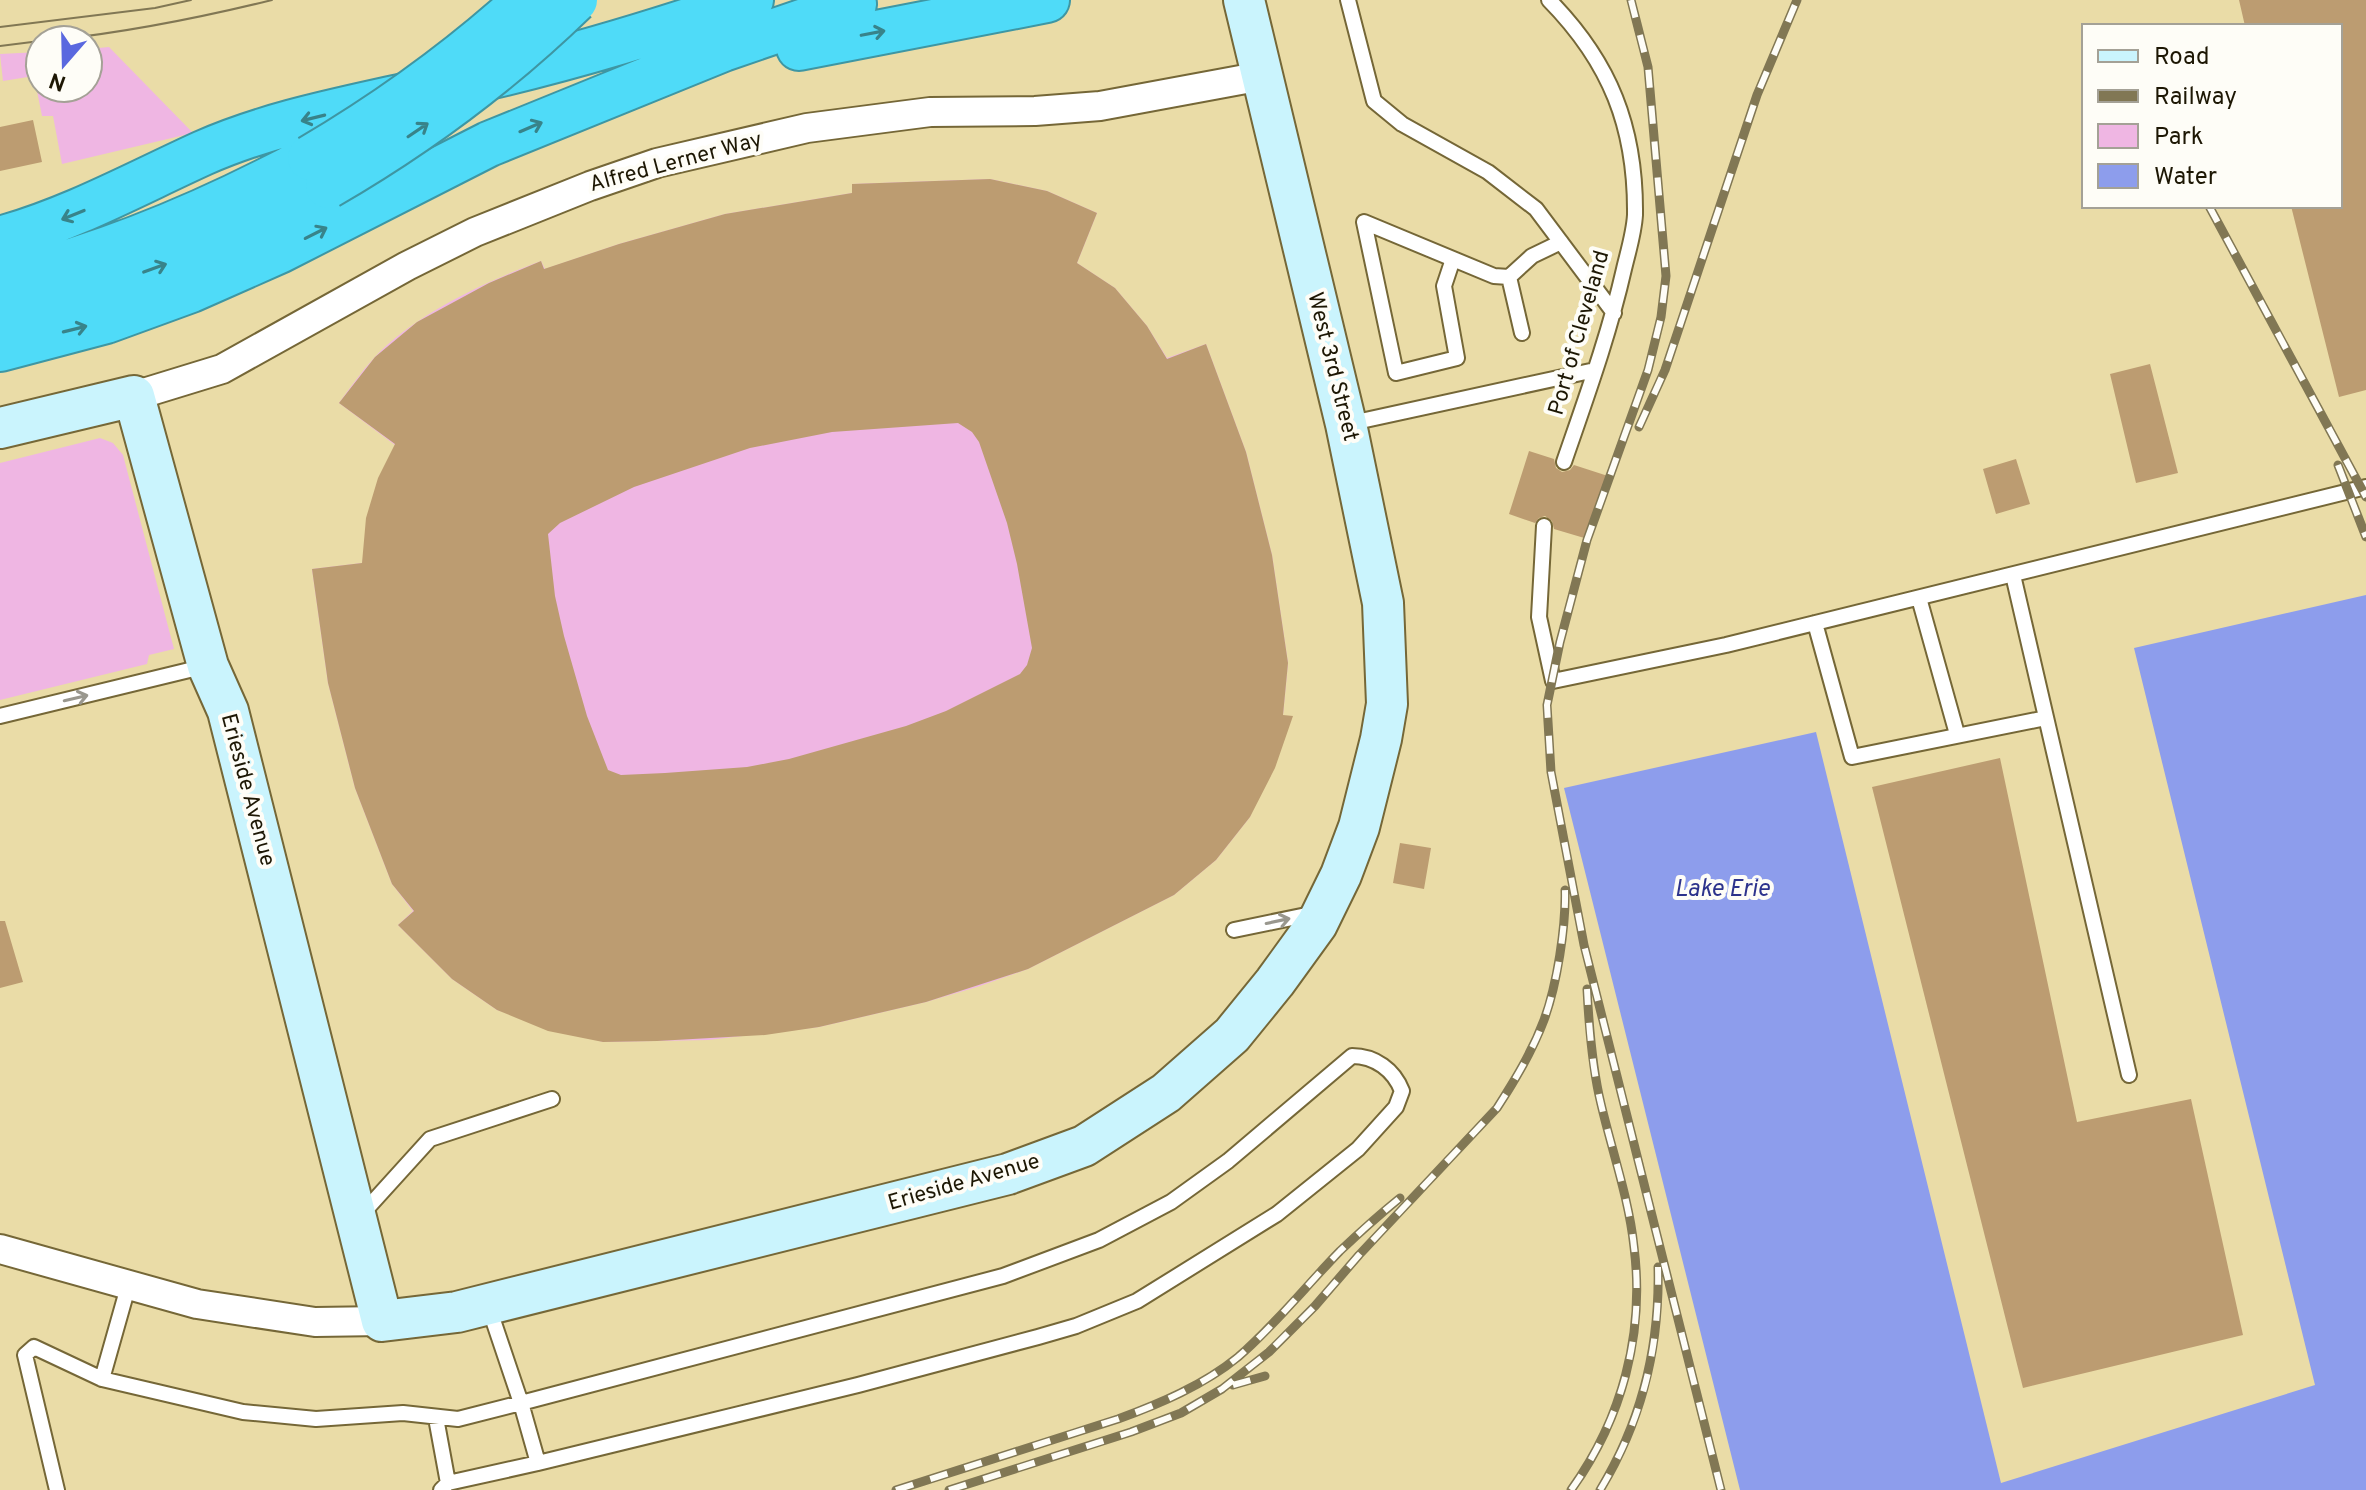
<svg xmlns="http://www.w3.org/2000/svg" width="2366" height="1490" font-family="Overpass,sans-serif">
  <rect width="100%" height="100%" fill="#eadca7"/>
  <path fill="#efb6e3" d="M 109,47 L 193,133 L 62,164 L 53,116 L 42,116 L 34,76 L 3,81 L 0,54 L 40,52 L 40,88 L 88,88 L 88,49 Z
    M 990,179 L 1047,191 L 1097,213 L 1077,263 L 1115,288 L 1147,326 L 1167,358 L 1206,344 L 1246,452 L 1272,555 L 1288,663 L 1283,715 L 1250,817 L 1216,860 L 1174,895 L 1028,969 L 977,987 L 926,1002 L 819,1027 L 708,1040 L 603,1042 L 497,1010 L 452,979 L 398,925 L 413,911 L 392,884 L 355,788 L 328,683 L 312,569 L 362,563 L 395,445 L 339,403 C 350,388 361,372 374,358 C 415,314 485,282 541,261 L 545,269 L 619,244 L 725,214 L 852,193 L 852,184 Z
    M 100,438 L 113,443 L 123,455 L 174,649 L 149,655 L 147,664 L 0,700 L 0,463 Z"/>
  <path fill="#8d9dec" d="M 2366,595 L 2366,1490 L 1740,1490 L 1564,788 L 1816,732 L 2001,1483 L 2315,1385 L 2134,648 Z"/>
  <path fill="#bc9c71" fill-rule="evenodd" d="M 2239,0 L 2366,0 L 2366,390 L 2339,397 L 2291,206 L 2340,206 L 2340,26 L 2245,26 Z
    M 33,120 L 42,162 L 0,171 L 0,127 Z
    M 990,179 L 1047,191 L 1097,213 L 1077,263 L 1115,288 L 1147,326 L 1167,359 L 1206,344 L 1246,452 L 1272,555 L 1288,663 L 1283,715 L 1293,716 L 1275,768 L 1250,817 L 1216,860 L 1174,895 L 1028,969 L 926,1002 L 819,1027 L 765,1035 L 657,1041 L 603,1042 L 548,1031 L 497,1010 L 452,979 L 398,925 L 414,911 L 392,884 L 355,788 L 328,683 L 312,569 L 362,563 L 366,518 L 378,478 L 395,444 L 339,403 L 375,357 L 417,322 L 489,283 L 541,261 L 544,269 L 619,244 L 725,214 L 852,193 L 852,184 ZM 958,423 L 972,432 L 979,442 L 1007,523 L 1017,564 L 1032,648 L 1027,665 L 1020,674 L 946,711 L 906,726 L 789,759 L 747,767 L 665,773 L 621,775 L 608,770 L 587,716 L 564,636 L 555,596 L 548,534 L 560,523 L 634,487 L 750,448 L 832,432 Z
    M 2150,364 L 2178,473 L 2136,483 L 2110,374 Z
    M 1529,451 L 1554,459 L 1556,468 L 1562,472 L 1570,470 L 1574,465 L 1611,477 L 1591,540 L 1554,529 L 1552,521 L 1545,516 L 1539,518 L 1535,523 L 1509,514 Z
    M 2016,459 L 2030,504 L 1996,514 L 1983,469 Z
    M 2000,758 L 2077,1122 L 2191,1099 L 2243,1335 L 2023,1388 L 1872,787 Z
    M 1400,843 L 1431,848 L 1424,889 L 1393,883 Z
    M 0,921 L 5,921 L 23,982 L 0,988 Z"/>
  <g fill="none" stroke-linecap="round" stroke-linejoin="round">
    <defs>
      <path id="lane" d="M 1348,0 L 1374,101 L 1402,124 L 1488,172 L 1536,209 L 1614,313
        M 1549,0 C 1610,62 1636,127 1635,215 C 1634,233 1628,252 1624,269 C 1609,335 1586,398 1564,462
        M 1453,259 L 1444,286 L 1457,358 L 1396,373 L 1364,222 L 1494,276 L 1509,277
        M 1522,333 L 1509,277 L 1532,256 L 1561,242
        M 1347,424 L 1595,370
        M 1544,526 L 1539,617 L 1553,681 L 1726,645 L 2366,487
        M 2013,575 L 2129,1075
        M 1919,598 L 1957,734
        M 1815,623 L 1852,757 L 2046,718
        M 0,716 L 206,666
        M 1234,930 L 1316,913
        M 362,1214 L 430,1139 L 552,1099
        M 128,1287 L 102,1379 L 243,1412 L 316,1419 L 403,1413 L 458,1419 L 521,1403 L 1003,1276 L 1099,1240 L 1171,1202 L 1228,1161 L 1352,1056 C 1375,1056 1394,1070 1402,1091 L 1396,1107 L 1358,1149 L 1277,1214 L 1137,1301 L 1076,1326 L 1038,1337 L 858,1385 L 538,1463 L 521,1403 L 488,1305
        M 436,1418 L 448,1483
        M 57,1490 L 25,1355 L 34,1347 L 102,1379
        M 441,1490 L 448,1483 L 538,1463"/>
      <path id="street" d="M 134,396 L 222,369 L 407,266 L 475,232 L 590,186 L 657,163 L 807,128 L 930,112 L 1035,111 L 1100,106 L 1262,76
        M 0,1249 L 197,1304 L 315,1322 L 382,1321"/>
      <path id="secondary" d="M 0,428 L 134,396 L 208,666 L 228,711 L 382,1321 L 457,1312 L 1008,1174 L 1084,1146 L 1166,1093 L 1232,1035 L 1275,982 L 1317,924 L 1341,875 L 1359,827 L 1381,739 L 1387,704 L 1383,603 L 1346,424 L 1244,0"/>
      <path id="highway" d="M 799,48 L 1047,0
        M 475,80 C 569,59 660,31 751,0
        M 0,239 C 72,219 135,184 203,153 C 266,125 337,111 404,96
        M 0,281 C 109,255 212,211 310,158
        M 0,315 C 58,299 115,283 171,261 C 225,240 277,214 328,186
        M 0,349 L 106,321 L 191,290 L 279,251 L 489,144 L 723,49 L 854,4"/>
    </defs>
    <use href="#lane" stroke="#756737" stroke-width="18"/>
    <use href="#street" stroke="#756737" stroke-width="32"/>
    <use href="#secondary" stroke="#756737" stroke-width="44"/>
    <use href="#highway" stroke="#3e96a3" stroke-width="48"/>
    <use href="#lane" stroke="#fff" stroke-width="14"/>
    <use href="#street" stroke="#fff" stroke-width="28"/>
    <use href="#secondary" stroke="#caf4fd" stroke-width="40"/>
    <use href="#highway" stroke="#4fdbf8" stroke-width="44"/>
    <path stroke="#817754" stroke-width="2" d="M 0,27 L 155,8 L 191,0
      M 54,40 C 128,32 199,18 272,0
      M 0,46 L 40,41"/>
    <defs>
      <path id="rail" d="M 1631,0 L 1648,67 L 1666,276 L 1661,317 L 1648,370 L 1587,540 L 1560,642 L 1547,705 L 1551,772 L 1584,945 L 1721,1490
        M 2209,206 L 2366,497
        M 1639,427 L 1665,370 L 1757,95 L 1797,0
        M 2338,465 L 2366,537
        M 1233,1385 L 1265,1376
        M 896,1490 L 1118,1419 C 1159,1404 1204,1385 1238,1357 C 1275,1325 1306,1286 1340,1251 C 1359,1233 1379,1215 1400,1198
        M 949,1490 L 1131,1432 L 1181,1413 L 1222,1389 L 1269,1352 L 1315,1306 L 1359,1255 L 1497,1108 C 1515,1080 1532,1052 1544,1020 C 1557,985 1566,926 1565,890
        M 1571,1490 C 1622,1419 1645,1334 1634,1247 C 1629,1199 1612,1151 1601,1104 C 1592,1067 1589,1027 1587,989
        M 1600,1490 C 1642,1421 1660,1348 1658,1267"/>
    </defs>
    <use href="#rail" stroke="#817754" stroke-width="9"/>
    <use href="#rail" stroke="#fefdf7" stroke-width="6" stroke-dasharray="18" stroke-linecap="butt"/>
    <defs>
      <path id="highway-bridge" d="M 310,158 C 388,112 459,61 526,0
        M 328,186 C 418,134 500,73 575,0"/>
    </defs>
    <use href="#highway-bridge" stroke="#3e96a3" stroke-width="48" stroke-linecap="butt"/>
    <use href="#highway-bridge" stroke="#4fdbf8" stroke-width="44"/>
  </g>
  <defs><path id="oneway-shaft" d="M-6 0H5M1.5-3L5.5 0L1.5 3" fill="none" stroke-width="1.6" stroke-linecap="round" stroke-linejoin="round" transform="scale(2)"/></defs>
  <g stroke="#38838a">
    <use href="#oneway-shaft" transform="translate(873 33) rotate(-11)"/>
    <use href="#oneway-shaft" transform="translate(313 118) rotate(166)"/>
    <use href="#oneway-shaft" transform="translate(531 127) rotate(-23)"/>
    <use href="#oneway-shaft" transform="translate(418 130) rotate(-34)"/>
    <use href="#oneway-shaft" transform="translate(73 215) rotate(158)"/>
    <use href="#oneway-shaft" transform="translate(316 233) rotate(-27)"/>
    <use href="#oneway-shaft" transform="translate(155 268) rotate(-20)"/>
    <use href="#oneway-shaft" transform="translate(75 329) rotate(-14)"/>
  </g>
  <g stroke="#99978e">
    <use href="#oneway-shaft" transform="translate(76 698) rotate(-13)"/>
    <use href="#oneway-shaft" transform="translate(1278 921) rotate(-12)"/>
  </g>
  <g text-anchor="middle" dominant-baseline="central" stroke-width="8" stroke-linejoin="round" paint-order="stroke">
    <g font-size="22" fill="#1d1704" stroke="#fefdf7">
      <text transform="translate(676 163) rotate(-15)">Alfred Lerner Way</text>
      <text transform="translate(1580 333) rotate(-74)">Port of Cleveland</text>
      <text transform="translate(1332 367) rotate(76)">West 3rd Street</text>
      <text transform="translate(247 790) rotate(75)">Erieside Avenue</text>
      <text transform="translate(964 1183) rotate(-16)">Erieside Avenue</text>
    </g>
    <g font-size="24" font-style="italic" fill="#2d338c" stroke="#fefdf7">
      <text x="1722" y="890">Lake Erie</text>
    </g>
  </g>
  <rect x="2082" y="24" width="260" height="184" fill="#fefdf7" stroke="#a4a196" stroke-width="2"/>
  <rect x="2098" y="50" width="40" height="12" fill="#caf4fd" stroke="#a4a196" stroke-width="2"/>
  <text x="2154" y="64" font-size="24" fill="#1d1704">Road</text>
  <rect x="2098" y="90" width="40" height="12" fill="#817754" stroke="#a4a196" stroke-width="2"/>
  <text x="2154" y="104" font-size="24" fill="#1d1704">Railway</text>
  <rect x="2098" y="124" width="40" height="24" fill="#efb6e3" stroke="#a4a196" stroke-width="2"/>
  <text x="2154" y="144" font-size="24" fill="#1d1704">Park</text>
  <rect x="2098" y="164" width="40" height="24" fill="#8d9dec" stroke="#a4a196" stroke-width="2"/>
  <text x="2154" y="184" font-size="24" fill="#1d1704">Water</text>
  <g transform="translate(64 64) rotate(200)"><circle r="38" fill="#fefdf7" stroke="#a4a196" stroke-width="2"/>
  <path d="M0-6L14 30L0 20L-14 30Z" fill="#5a68df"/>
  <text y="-12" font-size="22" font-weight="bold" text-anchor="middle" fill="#1d1704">N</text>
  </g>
</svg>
